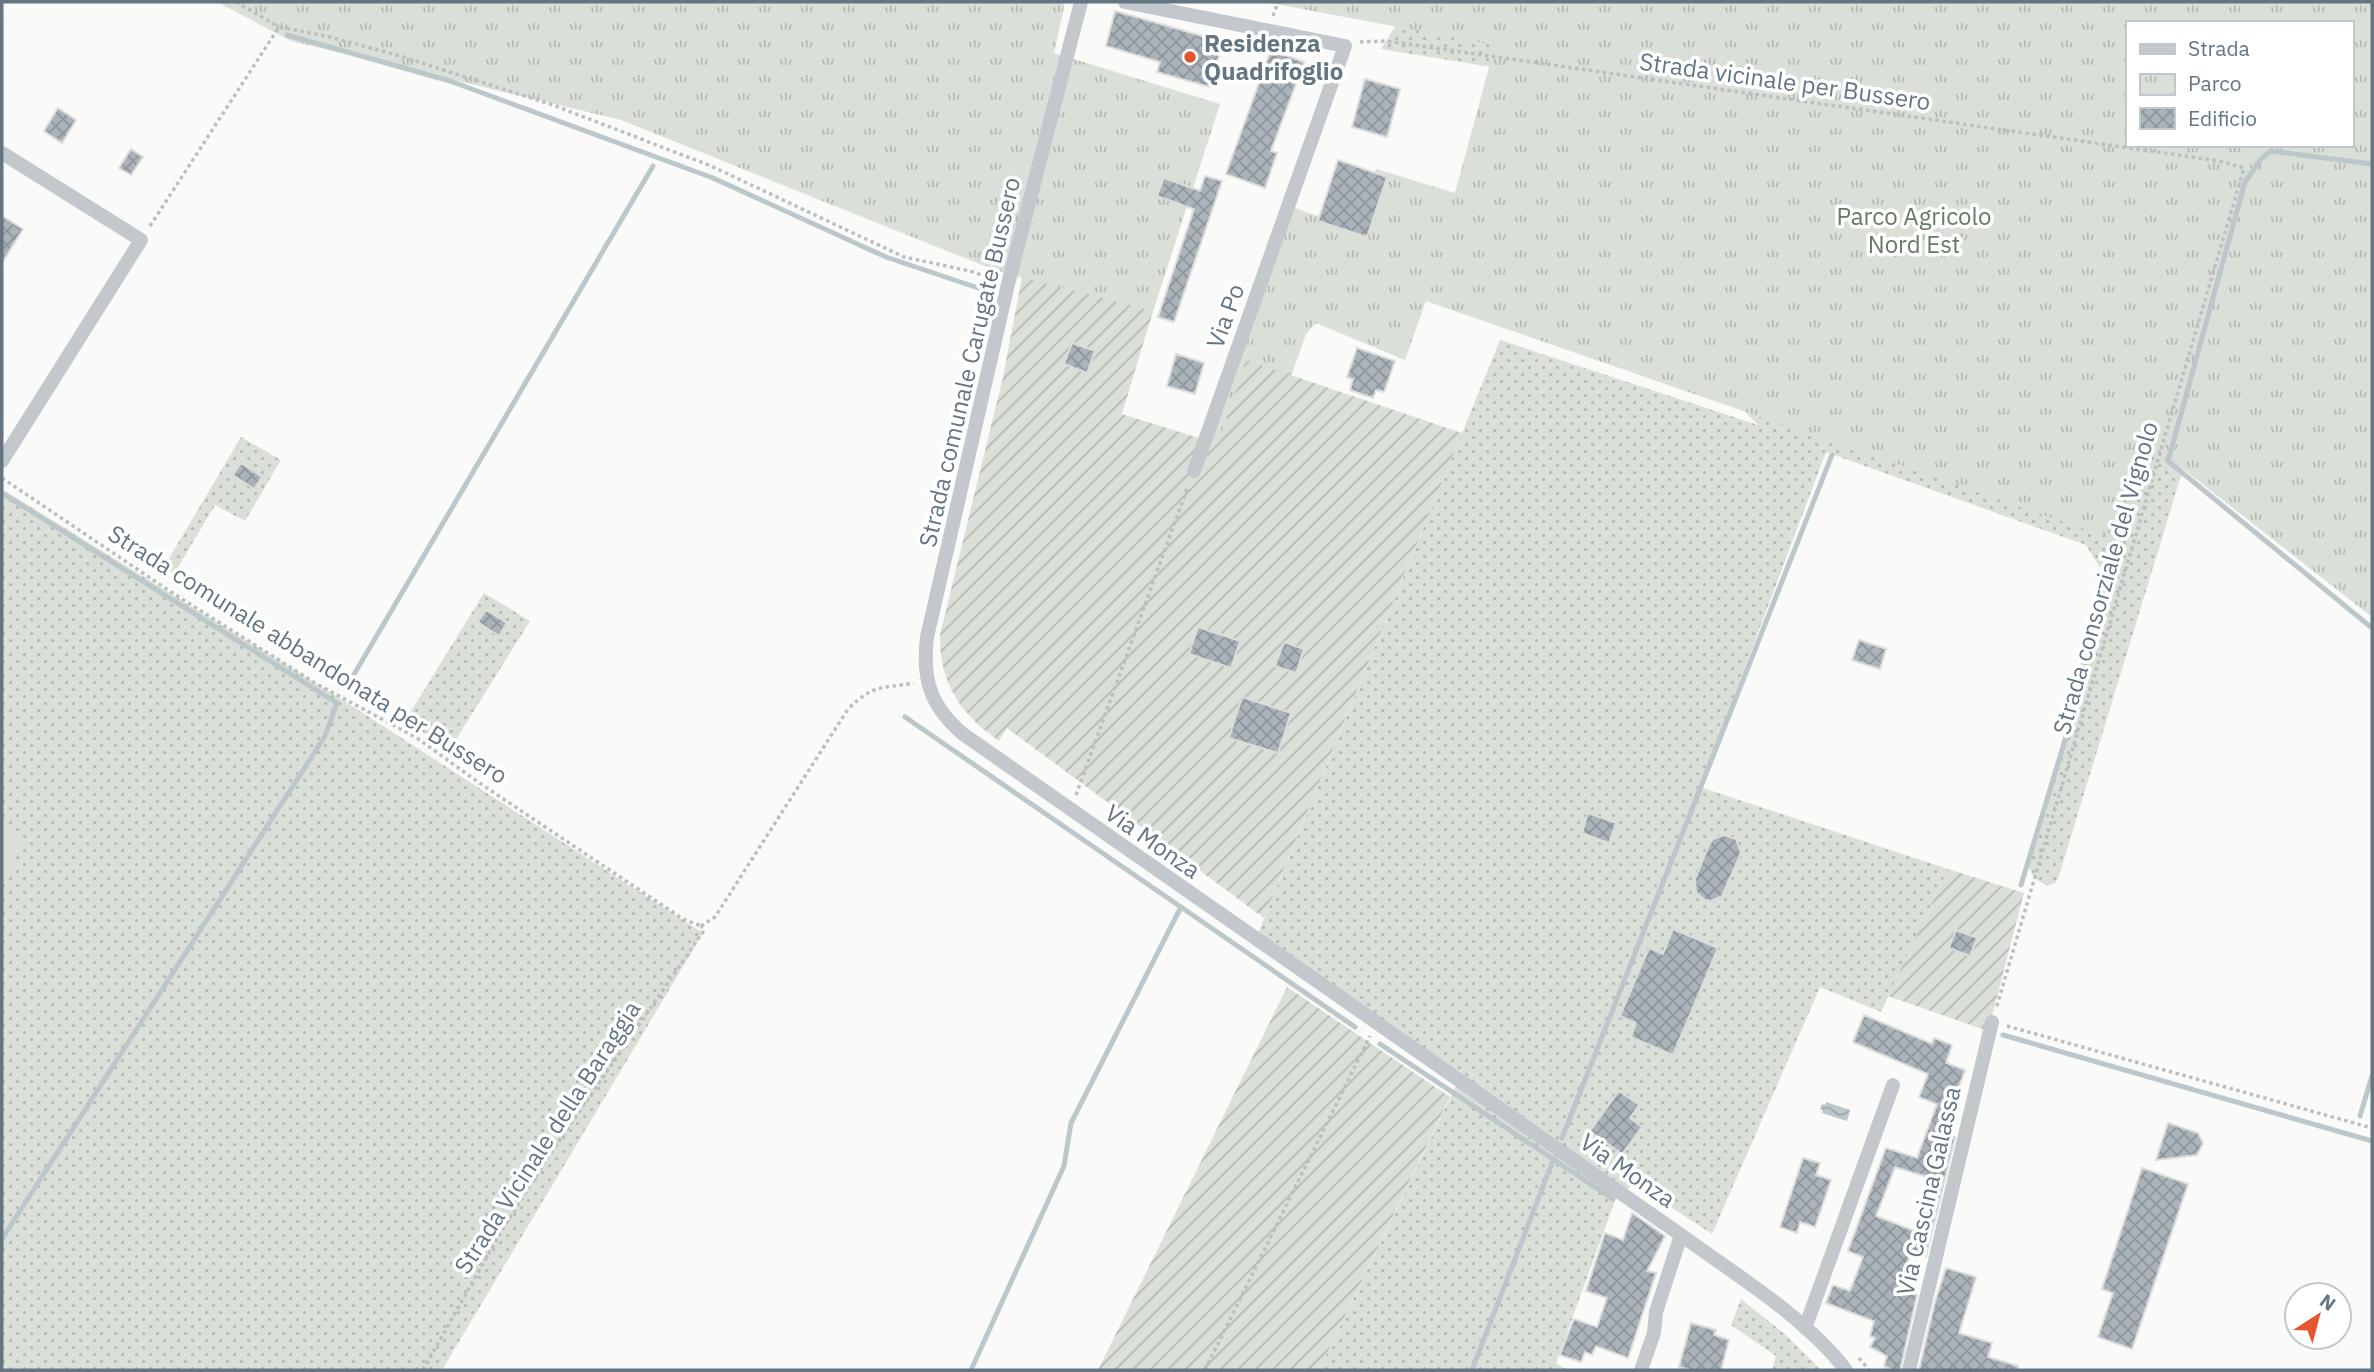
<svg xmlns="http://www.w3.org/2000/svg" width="2374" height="1372" font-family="'IBM Plex Sans',sans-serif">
  <defs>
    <pattern id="grass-dots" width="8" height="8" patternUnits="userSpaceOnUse" patternTransform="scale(1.75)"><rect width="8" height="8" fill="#dadfd7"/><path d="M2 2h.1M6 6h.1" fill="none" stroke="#b4b9b4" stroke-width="1.8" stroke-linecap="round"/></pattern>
    <pattern id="park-tufts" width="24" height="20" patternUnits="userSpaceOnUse" patternTransform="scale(1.75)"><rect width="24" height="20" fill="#dadfd7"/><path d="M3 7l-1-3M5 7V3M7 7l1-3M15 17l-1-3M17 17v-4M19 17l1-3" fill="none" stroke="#b4b9b4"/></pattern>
    <pattern id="garden-furrows" width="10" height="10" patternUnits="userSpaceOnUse" patternTransform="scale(1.75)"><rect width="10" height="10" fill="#dadfd7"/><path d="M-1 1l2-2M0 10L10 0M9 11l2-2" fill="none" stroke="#b4b9b4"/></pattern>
    <pattern id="water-waves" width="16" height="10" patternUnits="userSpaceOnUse" patternTransform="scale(1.75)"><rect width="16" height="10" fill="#bbc7cb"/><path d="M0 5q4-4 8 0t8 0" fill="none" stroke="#9ca6aa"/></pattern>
    <pattern id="building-cross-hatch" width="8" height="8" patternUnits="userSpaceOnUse" patternTransform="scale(1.75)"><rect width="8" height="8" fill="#aab3b9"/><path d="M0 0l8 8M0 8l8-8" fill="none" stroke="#8e969c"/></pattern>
  </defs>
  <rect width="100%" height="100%" fill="#fafaf8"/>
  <path fill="url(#grass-dots)" d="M 1401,17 L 2121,156 L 2351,145 L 2372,124 L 2184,466 L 2058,879 L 2054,884 L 2046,885 L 2034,878 L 2028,866 L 2031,846 L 2063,738 L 2095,602 L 2105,576 L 2086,545 L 1826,452 L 1700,787 L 1948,869 L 1881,1012 L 1820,987 L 1712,1234 L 1636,1184 L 1617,1195 L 1556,1363 L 1567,1370 L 1319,1370 L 1456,1086 L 1257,936 L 1500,340 L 1758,425 L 1732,398 L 2096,523 L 2122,504 L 2218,204 L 2178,179 L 1381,49 Z
    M 241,437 L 281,460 L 245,521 L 215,505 L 174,574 L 164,567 Z
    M 2,489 L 346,702 L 703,933 L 442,1370 L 2,1370 Z
    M 484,593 L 530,621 L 450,749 L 405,721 Z
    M 1741,1299 L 1787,1336 L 1821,1370 L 1772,1370 L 1776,1356 L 1731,1325 Z"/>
  <path fill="url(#park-tufts)" fill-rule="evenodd" d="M 217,2 L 1065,2 L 1054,53 L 1220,104 L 1130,383 L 1129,306 L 997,271 L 621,120 L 291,41 Z
    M 1265,2 L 2372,2 L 2372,617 L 2155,447 C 2133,473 2120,505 2107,537 L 1426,301 L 1405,360 L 1316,323 L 1306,334 L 1255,477 L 1205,443 L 1287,205 L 1356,230 L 1376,169 L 1455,193 L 1495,45 ZM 2127,23 L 2351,23 L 2351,145 L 2127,145 Z"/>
  <path fill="url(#garden-furrows)" d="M 1022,277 L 1153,311 L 1122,414 L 1218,444 L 1246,360 L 1462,433 L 1264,918 L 1007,728 L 999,741 C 961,715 939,683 940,635 L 1003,377 Z
    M 1948,869 L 2024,893 L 1988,1031 L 1888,996 Z
    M 1287,987 L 1450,1097 L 1319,1370 L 1098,1370 Z"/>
  <path fill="#dadfd7" d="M 2,825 L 26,839 L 2,883 Z"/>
  <path fill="url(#water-waves)" d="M 1826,1102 L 1850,1110 L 1847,1121 L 1822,1113 L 1823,1110 L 1820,1109 L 1822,1104 L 1825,1105 Z"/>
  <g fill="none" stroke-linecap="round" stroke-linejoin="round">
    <path stroke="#bbc7cb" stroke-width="5" d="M 287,35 L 450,81 L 713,178 L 886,257 L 993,293
      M 2372,164 L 2271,151 L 2261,159 L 2245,182 L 2168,461 L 2372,628
      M 2,493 L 337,703 L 325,736 L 2,1239
      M 346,688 L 653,166
      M 905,717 L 1355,1027
      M 2021,885 L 2076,704 L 2109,563
      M 2003,1035 L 2372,1141
      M 1380,1044 L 1613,1199
      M 2360,1116 L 2372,1076
      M 1562,1138 L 1832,455
      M 971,1370 L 1064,1166 L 1071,1123 L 1181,907
      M 1472,1370 L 1554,1158"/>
  </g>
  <path fill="url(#building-cross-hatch)" stroke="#dcdcda" stroke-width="2" fill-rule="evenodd" d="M 1115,11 L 1223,42 L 1210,87 L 1157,72 L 1160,62 L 1106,46 Z
    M 1271,50 L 1304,62 L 1271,151 L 1277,153 L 1265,188 L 1226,174 Z
    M 1365,79 L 1400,89 L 1387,137 L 1352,127 Z
    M 58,108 L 76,120 L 62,143 L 44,131 Z
    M 131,149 L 143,157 L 131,175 L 119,168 Z
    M 1338,160 L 1387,177 L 1367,237 L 1318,221 Z
    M 1205,176 L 1222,181 L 1174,322 L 1158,317 L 1194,209 L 1157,196 L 1164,178 L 1200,191 Z
    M 2,216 L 23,229 L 2,263 Z
    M 1072,343 L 1095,351 L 1087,373 L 1064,364 Z
    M 1357,348 L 1395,361 L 1384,392 L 1376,390 L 1373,398 L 1350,390 L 1353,379 L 1347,377 Z
    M 1176,354 L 1204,363 L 1195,394 L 1167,386 Z
    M 241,463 L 262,477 L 254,489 L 233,475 Z
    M 486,610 L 507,623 L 499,636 L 478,622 Z
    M 1198,627 L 1240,641 L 1231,668 L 1189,654 Z
    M 1859,640 L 1886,649 L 1880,669 L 1852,660 Z
    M 1284,642 L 1304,649 L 1296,673 L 1275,666 Z
    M 1242,697 L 1291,713 L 1278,753 L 1229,738 Z
    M 1588,813 L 1616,823 L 1609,843 L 1582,833 Z
    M 1724,835 L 1736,839 L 1741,853 L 1722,896 L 1711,901 L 1705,900 L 1696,892 L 1695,879 L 1709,845 L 1713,839 Z
    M 1673,929 L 1718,948 L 1673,1055 L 1631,1037 L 1636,1023 L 1620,1016 L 1649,948 L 1663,954 Z
    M 1956,930 L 1977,938 L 1970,956 L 1949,948 Z
    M 1864,1015 L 1932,1044 L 1934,1038 L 1952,1045 L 1946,1063 L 1965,1070 L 1942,1133 L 1955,1137 L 1926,1256 L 1912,1250 L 1898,1287 L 1917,1295 L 1900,1370 L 1892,1370 L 1884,1366 L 1887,1356 L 1870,1347 L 1875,1338 L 1870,1336 L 1874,1321 L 1826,1303 L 1833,1285 L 1850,1291 L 1863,1257 L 1848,1251 L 1886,1148 L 1917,1158 L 1937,1104 L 1919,1097 L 1928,1074 L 1853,1042 ZM 1895,1167 L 1934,1179 L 1917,1232 L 1876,1216 Z
    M 1619,1091 L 1639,1105 L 1630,1118 L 1642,1127 L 1622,1154 L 1590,1131 Z
    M 2168,1123 L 2198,1133 L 2203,1143 L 2197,1155 L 2156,1160 Z
    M 1803,1158 L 1820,1163 L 1816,1175 L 1831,1180 L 1815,1227 L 1800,1222 L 1797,1233 L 1780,1227 Z
    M 2142,1168 L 2188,1184 L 2132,1349 L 2098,1337 L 2113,1293 L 2102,1289 Z
    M 1632,1213 L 1665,1236 L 1647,1271 L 1656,1273 L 1628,1358 L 1596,1346 L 1592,1355 L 1585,1352 L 1581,1362 L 1560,1355 L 1574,1319 L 1597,1327 L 1607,1298 L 1586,1291 L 1605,1233 L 1623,1240 Z
    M 1946,1268 L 1976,1277 L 1959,1333 L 1992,1343 L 1988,1357 L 2018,1366 L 2017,1370 L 1919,1370 L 1935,1302 Z
    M 1691,1323 L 1716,1330 L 1714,1335 L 1729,1340 L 1721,1370 L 1691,1370 L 1679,1367 Z"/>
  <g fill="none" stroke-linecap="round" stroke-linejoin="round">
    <path stroke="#bbbfc2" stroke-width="3.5" stroke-dasharray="3.5 3.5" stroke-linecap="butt" d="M 236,2 L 279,27
      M 1273,16 L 1278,2
      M 1360,42 L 1386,41 L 2219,161 L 2244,168 L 1996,1009
      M 150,226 L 279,27 L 326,36 L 400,56 L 553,105 L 711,166 L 904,257 L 970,271 L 993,279
      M 2,478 L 171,592 L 315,683 L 417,738 L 478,782 L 683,919 L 701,926
      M 1076,795 L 1188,486
      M 701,926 L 715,917 L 848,709 C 875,683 881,689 914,683
      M 2007,1026 L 2372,1128
      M 1859,1358 L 1869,1370
      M 423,1370 L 502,1230 L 546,1160 L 698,939 L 704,931 L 701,926
      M 1205,1370 L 1370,1036"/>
    <path stroke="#c3c8cc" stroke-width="14" d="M 1081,2 L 1008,284 L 927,637 C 922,679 930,706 963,734 L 1681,1235 C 1736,1275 1804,1316 1846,1370
      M 1125,2 L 1345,46 L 1194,471
      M 2,153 L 141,240 L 2,461
      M 1805,1328 L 1893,1085
      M 1641,1370 L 1654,1333 L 1656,1312 L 1681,1235
      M 1909,1370 L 1992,1022"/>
  </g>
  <circle fill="#e4572e" stroke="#fff" stroke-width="2.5" cx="1190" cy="57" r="7"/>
  <g text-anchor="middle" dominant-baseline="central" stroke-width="7" stroke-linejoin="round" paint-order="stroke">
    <g font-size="24" font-weight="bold" fill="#657683" stroke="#fff" text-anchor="start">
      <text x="1204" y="43">Residenza<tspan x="1204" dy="28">Quadrifoglio</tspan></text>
    </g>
    <g font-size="24" fill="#657683" stroke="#fff">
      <text transform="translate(1785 81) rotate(8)">Strada vicinale per Bussero</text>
      <text transform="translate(1225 316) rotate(-70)">Via Po</text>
      <text transform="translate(969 362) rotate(-77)">Strada comunale Carugate Bussero</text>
      <text transform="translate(2105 578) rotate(-74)">Strada consorziale del Vignolo</text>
      <text transform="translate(308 654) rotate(32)">Strada comunale abbandonata per Bussero</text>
      <text transform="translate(1153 841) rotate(35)">Via Monza</text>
      <text transform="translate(547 1137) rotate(-57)">Strada Vicinale della Baraggia</text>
      <text transform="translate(1628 1170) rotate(35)">Via Monza</text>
      <text transform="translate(1928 1191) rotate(-77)">Via Cascina Galassa</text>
    </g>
    <g font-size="24" fill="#687a64" stroke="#fff">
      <text x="1914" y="216">Parco Agricolo<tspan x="1914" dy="28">Nord Est</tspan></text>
    </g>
  </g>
  <rect width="2374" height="1372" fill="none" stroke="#657683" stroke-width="7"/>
  <rect x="2126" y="21" width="228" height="126" fill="#ffffff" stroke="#c1c8cd" stroke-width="2"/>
  <rect x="2140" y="44" width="35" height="10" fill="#c3c8cc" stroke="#c1c8cd" stroke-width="2"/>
  <text x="2188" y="56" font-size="21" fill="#657683">Strada</text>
  <rect x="2140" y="74" width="35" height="21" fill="url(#park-tufts)" stroke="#c1c8cd" stroke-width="2"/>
  <text x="2188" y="91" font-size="21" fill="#657683">Parco</text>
  <rect x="2140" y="108" width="35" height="21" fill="url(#building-cross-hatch)" stroke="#c1c8cd" stroke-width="2"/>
  <text x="2188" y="126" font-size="21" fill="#657683">Edificio</text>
  <g transform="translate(2318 1316) rotate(36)"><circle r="33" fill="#ffffff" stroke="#c1c8cd" stroke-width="2"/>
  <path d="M0-5L12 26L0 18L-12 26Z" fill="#e4572e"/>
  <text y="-10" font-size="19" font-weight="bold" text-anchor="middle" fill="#657683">N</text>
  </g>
</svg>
